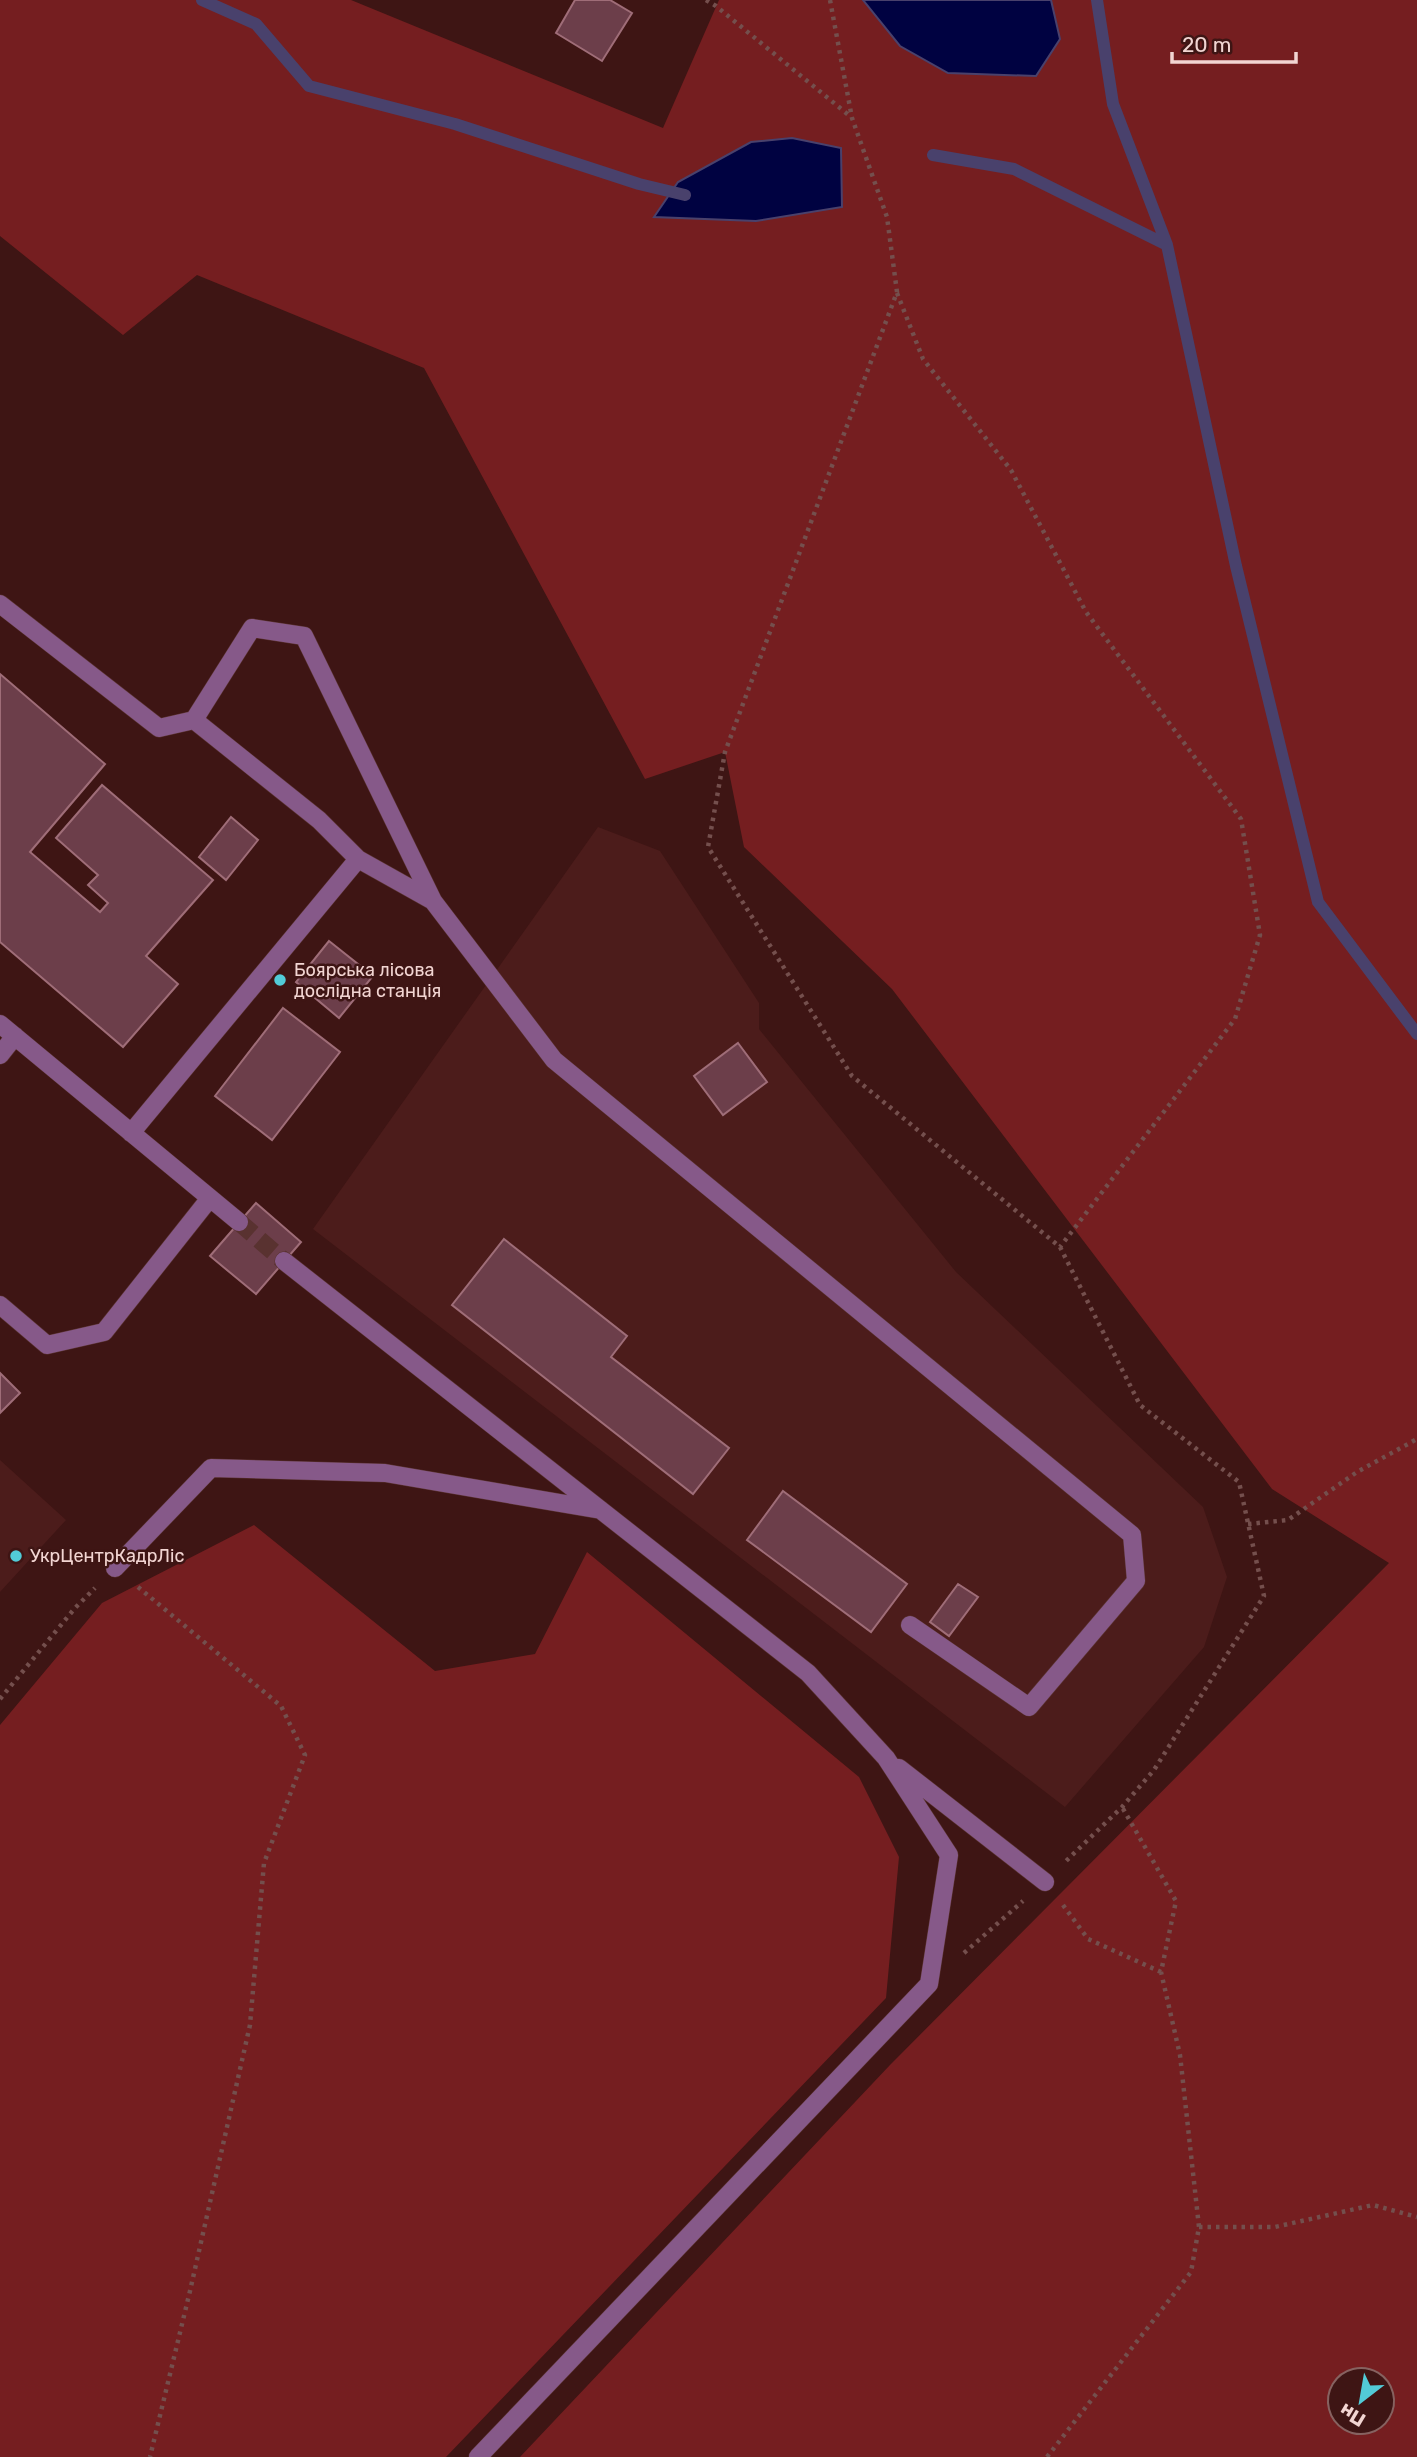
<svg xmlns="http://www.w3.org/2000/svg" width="1417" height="2457" font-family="Rubik,sans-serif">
  <rect width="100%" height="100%" fill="#3e1514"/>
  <path fill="#4c1c1b" d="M 598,827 L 660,851 L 759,1003 L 759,1029 L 956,1272 L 1203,1507 L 1227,1577 L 1204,1647 L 1065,1807 L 313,1229 Z
    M 0,1460 L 66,1520 L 0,1592 Z"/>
  <path fill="#751e20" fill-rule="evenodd" d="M 0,0 L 351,0 L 663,128 L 719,0 L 1417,0 L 1417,2457 L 520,2457 L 890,2065 L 1389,1563 L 1272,1489 L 892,989 L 744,847 L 725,752 L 645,779 L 424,368 L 197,275 L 123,335 L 0,236 ZM 1340,2380 L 1382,2380 L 1382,2422 L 1340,2422 Z
    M 254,1525 L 435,1671 L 535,1654 L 587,1552 L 859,1777 L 899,1857 L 886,1998 L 446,2457 L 0,2457 L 0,1725 L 102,1603 Z"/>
  <path fill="#000241" stroke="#49416c" stroke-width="2" d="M 863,0 L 1051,0 L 1060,39 L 1036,76 L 948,73 L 900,46 Z
    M 792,138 L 841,148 L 842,207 L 756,221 L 654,217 L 678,182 L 751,142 Z"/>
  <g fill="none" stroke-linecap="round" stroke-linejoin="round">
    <path stroke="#49416c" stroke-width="12" d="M 202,0 L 256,24 L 309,86 L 455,124 L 639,184 L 685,195
      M 1097,0 L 1113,104 L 1167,245 L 1236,566 L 1318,902 L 1417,1034
      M 933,155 L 1014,169 L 1167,245"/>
  </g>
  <path fill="#6c3e4a" stroke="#9f6d78" stroke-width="2" d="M 575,0 L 610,0 L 632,13 L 602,61 L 556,33 Z
    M 0,674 L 105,764 L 30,852 L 100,912 L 108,903 L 88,885 L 98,875 L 56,838 L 102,785 L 213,880 L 146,956 L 178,984 L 123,1047 L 0,942 Z
    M 231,817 L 258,840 L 226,880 L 199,857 Z
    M 329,941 L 373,976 L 339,1018 L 296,982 Z
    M 283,1008 L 340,1052 L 272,1140 L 215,1096 Z
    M 738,1043 L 767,1082 L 723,1115 L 694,1076 Z
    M 256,1203 L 301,1242 L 256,1294 L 210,1256 Z
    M 504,1239 L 627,1336 L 611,1357 L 729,1448 L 693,1494 L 452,1305 Z
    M 0,1373 L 20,1393 L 0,1413 Z
    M 783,1491 L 907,1584 L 871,1632 L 747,1540 Z
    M 958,1584 L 978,1597 L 949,1636 L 930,1622 Z"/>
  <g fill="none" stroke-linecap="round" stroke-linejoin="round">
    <path stroke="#593230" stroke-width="18" stroke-dasharray="18 9" stroke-linecap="butt" d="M 239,1222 L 284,1261"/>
    <defs>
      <path id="minor" d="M 0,604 L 159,728 L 194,720 L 319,820 L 358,859
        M 194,720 L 252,628 L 304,636 L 433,901
        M 0,1024 L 239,1222
        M 0,1055 L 15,1036
        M 131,1133 L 358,859 L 433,901 L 554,1060 L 1132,1535 L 1136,1581 L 1029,1707 L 910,1625
        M 284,1261 L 808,1673 L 886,1758 L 949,1855 L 929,1984 L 478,2457
        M 0,1305 L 47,1345 L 104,1332 L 210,1198
        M 115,1568 L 211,1468 L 385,1473 L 601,1510
        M 899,1768 L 1045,1882"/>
    </defs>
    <use href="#minor" stroke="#5b3432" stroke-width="19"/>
    <path stroke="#744f4d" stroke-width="4.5" stroke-dasharray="3.5 5" stroke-linecap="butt" d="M 706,0 L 716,6 L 851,117
      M 830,0 L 852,118 L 887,217 L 897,292 L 725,752 L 708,847 L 852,1076 L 1060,1247 L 1140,1405 L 1239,1482 L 1264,1596 L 1154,1770 L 1122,1807 L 1065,1862
      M 897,293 L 923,359 L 1011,470 L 1086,612 L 1241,819 L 1260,935 L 1235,1019 L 1060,1247
      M 1248,1524 L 1288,1520 L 1357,1472 L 1417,1439
      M 138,1587 L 281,1706 L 305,1755 L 264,1863 L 250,2025 L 190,2291 L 150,2457
      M 0,1699 L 75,1608 L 95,1588
      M 1063,1905 L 1088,1939 L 1161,1972
      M 964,1953 L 1023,1901
      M 1199,2227 L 1275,2227 L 1373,2205 L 1417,2217
      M 1047,2457 L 1191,2272 L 1199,2227 L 1180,2055 L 1161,1972 L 1176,1901 L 1122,1807"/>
    <use href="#minor" stroke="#865989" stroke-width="18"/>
  </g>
  <g fill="#52cbd7" stroke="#3e1514" stroke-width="2.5">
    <circle cx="280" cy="980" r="7"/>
    <circle cx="16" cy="1556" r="7"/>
  </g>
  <g text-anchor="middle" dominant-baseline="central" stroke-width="5" stroke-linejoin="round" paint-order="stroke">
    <g font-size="18" fill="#f2d5d2" stroke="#3e1514" text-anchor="start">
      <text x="294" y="970">Боярська лісова<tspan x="294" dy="21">дослідна станція</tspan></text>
      <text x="30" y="1556">УкрЦентрКадрЛіс</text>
    </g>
  </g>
  <g transform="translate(1361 2401) rotate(211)"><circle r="33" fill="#3e1514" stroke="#866260" stroke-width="2"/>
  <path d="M0-5L12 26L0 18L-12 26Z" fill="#52cbd7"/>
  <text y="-10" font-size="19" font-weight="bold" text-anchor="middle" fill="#f2d5d2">Пн</text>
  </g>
  <path d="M1172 52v10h124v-10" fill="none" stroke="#f2d5d2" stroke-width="3.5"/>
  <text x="1182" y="52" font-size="21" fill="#f2d5d2" stroke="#3e1514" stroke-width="5" paint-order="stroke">20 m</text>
</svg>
